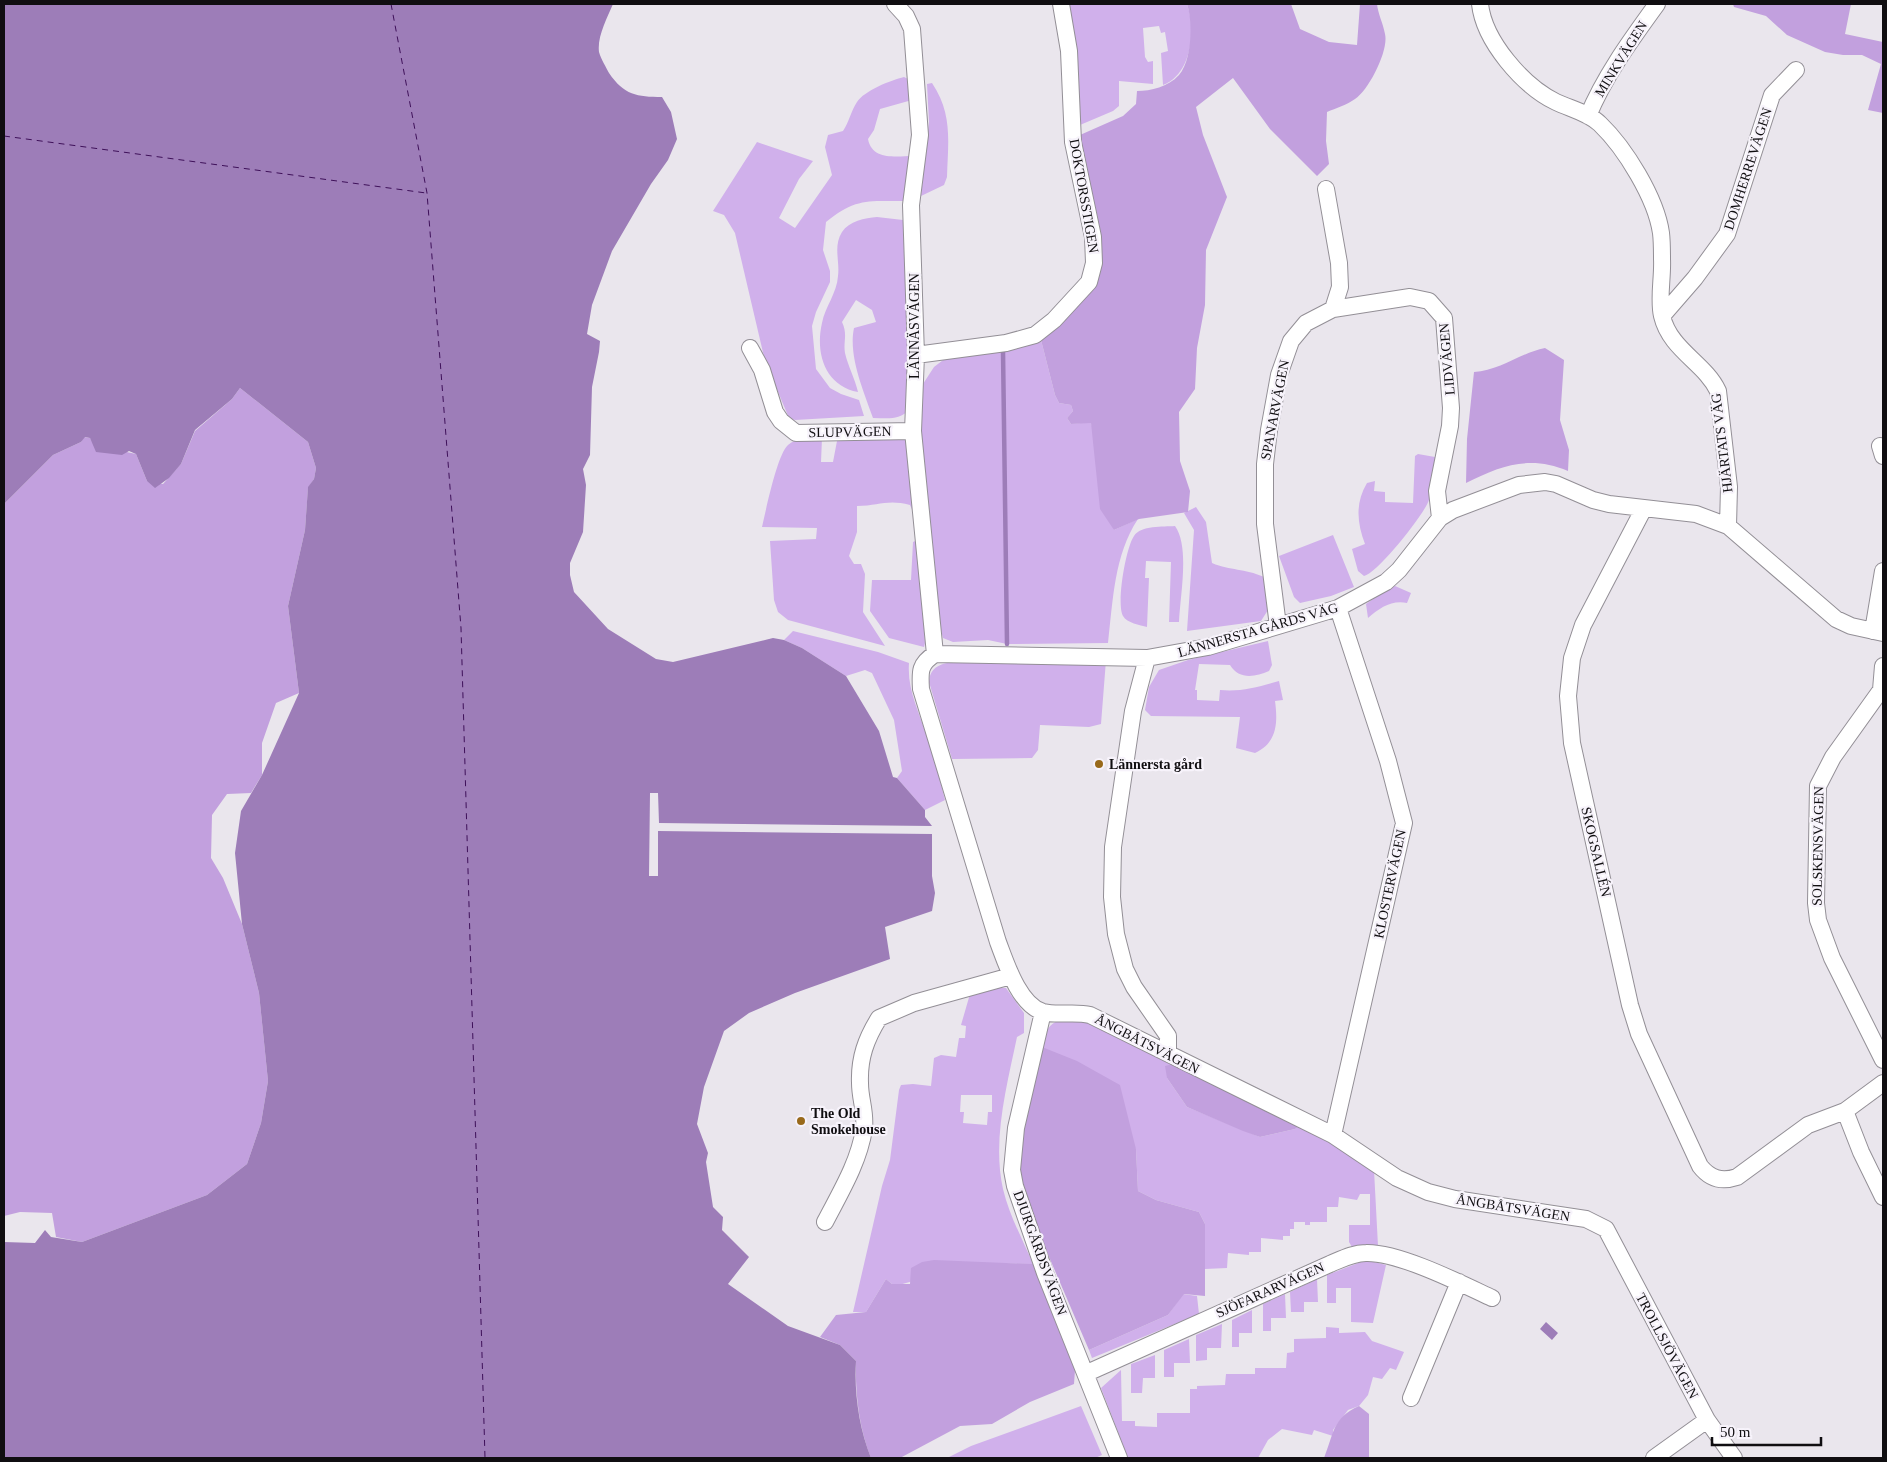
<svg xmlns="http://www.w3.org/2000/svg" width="1887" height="1462" font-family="Georgia,serif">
  <rect width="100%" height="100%" fill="#eae6ed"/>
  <path fill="#d0b0eb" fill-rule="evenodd" d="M 1069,4 L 1187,4 C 1196,30 1192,74 1163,85 L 1161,53 L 1168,51 L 1165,32 L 1161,33 L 1159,26 L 1143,28 L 1145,57 L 1148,62 L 1153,61 L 1153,84 L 1119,81 L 1119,106 L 1113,111 L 1080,125 Z
    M 904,77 L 912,81 L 912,100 L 880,109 L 874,130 L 868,139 C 872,161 897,156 913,156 L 904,201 C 868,201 855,198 826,222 L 823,250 L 830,271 L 830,282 L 816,312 L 812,326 L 816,369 L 830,388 L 841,394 L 859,400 L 864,416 L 795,420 L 789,418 L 765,361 L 735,233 L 724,215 L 713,211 L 757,142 L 813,161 L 799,179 L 779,218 L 795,228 L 832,175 L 825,147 L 828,135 L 843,131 C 849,122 851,111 857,102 C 864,91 891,80 904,77 Z
    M 932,83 C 953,114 948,142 947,177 L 944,185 L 921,196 L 929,122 L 927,84 Z
    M 877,217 L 903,220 L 905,226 L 909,410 C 898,421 887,418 873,418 C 864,392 848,356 854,328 L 876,322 L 872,310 L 856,300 L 842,322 C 848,335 843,341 845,353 C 848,366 855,379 858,392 C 825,386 815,353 822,323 C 825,307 837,293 838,276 C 840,261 833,246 842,232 C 849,221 865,218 877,217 Z
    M 1041,340 L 1055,395 L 1059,403 L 1071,405 L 1073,411 L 1067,418 L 1071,424 L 1091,422 L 1114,530 L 1138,519 C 1114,555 1113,601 1108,643 L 1007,644 L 988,640 L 953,642 L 943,638 L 937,615 L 921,442 L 921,387 L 934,367 L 951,354 Z
    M 901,435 L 908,440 L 915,516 L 910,505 C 887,499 879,506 857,506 L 857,532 L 849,556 L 854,564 L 861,564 L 865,574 L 863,612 L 885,646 L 788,620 L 778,612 L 774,600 L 770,541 L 816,539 L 817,528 L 762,527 C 766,510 777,455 788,445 C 796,437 812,439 822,438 L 821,462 L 833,462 L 837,441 L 845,437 Z
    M 1418,454 L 1435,457 C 1434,471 1433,486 1429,500 C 1425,513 1378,573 1364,576 L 1358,571 L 1352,549 L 1365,544 C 1357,523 1355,503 1367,483 L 1375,481 L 1374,491 L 1385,492 L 1385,502 L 1413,503 L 1415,456 Z
    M 1196,507 L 1206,522 L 1212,563 C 1231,571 1244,568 1264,577 L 1268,610 L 1261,621 L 1187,631 L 1194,530 L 1184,513 Z
    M 1175,526 C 1190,547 1180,596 1179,622 L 1169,622 L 1171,562 L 1146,561 L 1145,578 L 1149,578 L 1147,627 C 1140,625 1127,623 1123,616 C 1116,604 1126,547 1134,536 C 1141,525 1163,527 1175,526 Z
    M 1333,535 L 1354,587 L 1331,596 L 1300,603 L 1294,597 L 1279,556 Z
    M 919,539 L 925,643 L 924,647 L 889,638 L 870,611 L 872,580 L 911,580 L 913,542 Z
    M 1395,586 L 1411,593 L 1407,603 C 1391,600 1380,608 1368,618 L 1366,604 L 1381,593 Z
    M 793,631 L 878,652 L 909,663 C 907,690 919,711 927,737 C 934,758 940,779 945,800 L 925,810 L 897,778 L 902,771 L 894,720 L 872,673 L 865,670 L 846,676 L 802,648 L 784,640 Z
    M 1268,641 L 1272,665 L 1269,671 C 1255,677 1239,680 1230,665 L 1199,664 L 1195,690 L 1197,690 L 1197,700 L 1219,701 L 1220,690 C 1241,692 1258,687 1279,681 L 1283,700 L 1275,701 C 1278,723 1277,743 1255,753 L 1236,748 L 1240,717 L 1151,716 L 1145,710 L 1149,687 L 1159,670 L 1188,660 Z
    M 1106,660 L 1101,724 L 1089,727 L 1040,725 L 1038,750 L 1032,758 L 952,759 L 929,682 C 930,666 942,663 956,662 Z
    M 996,988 L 1006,988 L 1024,1013 L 1024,1033 L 1017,1037 C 1007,1085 992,1140 1003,1189 C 1009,1215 1023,1240 1033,1264 L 976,1263 L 899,1285 L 892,1284 L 886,1279 L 866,1312 L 853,1312 L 882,1186 L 890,1160 L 899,1090 L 901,1085 L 913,1084 L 931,1086 L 934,1058 L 941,1055 L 956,1057 L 959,1038 L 965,1038 L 966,1026 L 961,1025 L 970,994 ZM 961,1095 L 992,1095 L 992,1112 L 988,1112 L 987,1125 L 963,1123 L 964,1112 L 960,1112 Z
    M 1083,1019 L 1173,1064 L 1167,1078 L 1187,1107 L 1260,1137 L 1295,1129 L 1302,1124 L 1374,1170 L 1378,1246 L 1352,1247 L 1349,1242 L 1349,1225 L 1370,1225 L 1370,1194 L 1360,1194 L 1357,1200 L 1339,1197 L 1338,1207 L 1327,1207 L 1327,1222 L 1310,1222 L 1310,1225 L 1305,1225 L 1305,1222 L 1294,1222 L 1294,1229 L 1290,1229 L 1290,1236 L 1283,1236 L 1283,1240 L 1261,1238 L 1261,1252 L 1249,1252 L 1249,1255 L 1228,1253 L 1227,1268 L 1205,1269 L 1205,1224 L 1199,1212 L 1156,1200 L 1138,1191 L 1136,1149 L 1042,1047 C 1048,1018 1056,1020 1083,1019 Z
    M 1366,1260 L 1386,1265 L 1373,1323 L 1351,1322 L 1351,1288 L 1336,1288 L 1336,1303 L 1327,1303 L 1327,1275 Z
    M 1317,1279 L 1318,1302 L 1304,1302 L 1304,1312 L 1291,1312 L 1290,1292 Z
    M 1183,1294 L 1197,1296 L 1199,1314 L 1092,1358 L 1089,1350 L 1168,1315 Z
    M 1285,1294 L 1286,1318 L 1271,1318 L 1271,1331 L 1263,1331 L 1263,1304 Z
    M 1252,1310 L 1252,1333 L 1239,1333 L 1239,1347 L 1232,1347 L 1232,1320 Z
    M 1222,1324 L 1221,1348 L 1207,1348 L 1207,1360 L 1196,1361 L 1196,1335 Z
    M 1326,1327 L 1339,1328 L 1339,1333 L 1365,1332 L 1372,1341 L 1404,1352 L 1396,1370 L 1390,1368 L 1382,1379 L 1373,1377 L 1368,1395 L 1359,1406 L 1348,1410 L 1333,1430 L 1333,1436 L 1314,1430 L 1312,1435 L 1282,1429 L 1268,1440 L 1258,1458 L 1128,1458 L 1101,1388 L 1121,1370 L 1122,1421 L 1135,1421 L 1135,1426 L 1157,1427 L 1157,1413 L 1190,1413 L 1190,1389 L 1197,1389 L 1197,1386 L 1225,1385 L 1226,1374 L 1255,1374 L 1255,1368 L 1286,1368 L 1287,1353 L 1294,1352 L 1294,1339 L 1326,1338 Z
    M 1189,1339 L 1190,1363 L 1174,1363 L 1174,1377 L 1164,1377 L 1164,1350 Z
    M 1155,1355 L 1155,1378 L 1143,1378 L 1142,1393 L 1131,1393 L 1131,1364 Z
    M 1081,1406 L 1102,1455 L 1095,1458 L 947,1458 L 971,1446 Z"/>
  <path fill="#c2a0de" d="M 1187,4 L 1291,4 L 1300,29 L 1329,42 L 1357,45 L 1360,4 L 1377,4 C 1378,14 1383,23 1385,34 C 1389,50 1369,90 1355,99 C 1347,105 1336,108 1327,112 L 1326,141 L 1329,164 L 1317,176 L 1270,129 L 1233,78 L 1196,107 L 1203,135 L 1227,197 L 1206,250 L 1205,305 L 1197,348 L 1195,389 L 1179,412 L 1180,461 L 1190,491 L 1188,512 L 1139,519 L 1114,530 L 1100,509 L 1091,423 L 1071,424 L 1067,418 L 1073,411 L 1071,405 L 1059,403 L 1055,395 L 1041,340 L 1098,276 L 1102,248 L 1097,214 L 1087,182 L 1080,135 L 1123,116 L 1136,104 L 1137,91 C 1151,91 1168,87 1179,75 C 1192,60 1193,22 1187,4 Z
    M 1733,4 L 1851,4 L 1845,34 L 1883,42 L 1883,113 L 1868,110 L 1881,64 L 1862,55 L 1843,55 L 1825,52 L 1787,35 L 1766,16 L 1734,7 Z
    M 1545,348 L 1564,360 L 1560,420 L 1569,450 L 1568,471 C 1531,455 1501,465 1466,483 L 1467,439 L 1474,372 C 1499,371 1520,353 1545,348 Z
    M 240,388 L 308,442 L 316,468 L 314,479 L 308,488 L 305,530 L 288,606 L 299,693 L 276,703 L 262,743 L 262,775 L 251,793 L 227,794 L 212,815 L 211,858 L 223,878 L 242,924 L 259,993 L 268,1081 L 261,1123 L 247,1164 L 207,1195 L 82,1242 L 56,1237 L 52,1213 L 20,1212 L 4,1216 L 4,504 L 53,455 L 81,442 L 84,437 L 90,438 L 94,445 L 136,454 L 147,481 L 163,484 L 181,464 L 195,431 L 232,399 Z
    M 1042,1047 L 1077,1061 L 1120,1085 L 1136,1149 L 1138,1191 L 1156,1200 L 1199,1212 L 1205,1224 L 1205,1296 L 1184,1294 L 1168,1315 L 1089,1350 L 1025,1201 L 1018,1175 L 1018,1149 Z
    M 1173,1064 L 1302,1124 L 1295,1129 L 1260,1137 L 1243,1131 L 1187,1107 L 1167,1078 L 1165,1066 Z
    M 934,1260 L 1033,1264 L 1075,1370 L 1074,1384 L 1030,1402 L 992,1424 L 960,1426 L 900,1458 L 871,1458 C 859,1428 855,1393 856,1361 L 840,1345 L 820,1337 L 836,1315 L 866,1312 L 886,1279 L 892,1284 L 910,1284 L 911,1268 L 922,1262 Z
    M 1359,1406 L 1369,1414 L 1369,1458 L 1324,1458 C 1334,1434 1332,1418 1359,1406 Z"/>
  <path fill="#9d7db8" d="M 4,4 L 613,4 C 607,18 597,37 599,52 C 601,59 606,67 609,73 C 624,95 637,97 662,97 L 671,112 L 677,139 L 668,160 L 651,184 L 612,251 L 592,305 L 587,334 L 600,341 L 599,352 L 592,387 L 590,455 L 583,469 L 586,485 L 583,532 L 570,563 L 570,575 L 574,592 L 608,629 L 656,659 L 673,662 L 773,638 L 784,640 L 802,648 L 846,676 L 879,731 L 893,777 L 897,778 L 925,810 L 925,817 L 932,826 L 932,876 L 935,893 L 932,911 L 885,927 L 890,959 L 795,993 L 749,1013 L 724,1031 L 704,1087 L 697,1124 L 708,1153 L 706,1162 L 713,1207 L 723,1217 L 722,1230 L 749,1257 L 728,1284 L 788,1326 L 840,1345 L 856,1361 C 854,1393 859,1428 871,1458 L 4,1458 L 4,1242 L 35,1243 L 45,1230 L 51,1237 L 82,1242 L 207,1195 L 247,1164 L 261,1123 L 268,1081 L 259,993 L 242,924 L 235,853 L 241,811 L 262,775 L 299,693 L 288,606 L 305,530 L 308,487 L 314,479 L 316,468 L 308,442 L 240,388 L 232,399 L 195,430 L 181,464 L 169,478 L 155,488 L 147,481 L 136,454 L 129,451 L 122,455 L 96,452 L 90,438 L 85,437 L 81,442 L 53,455 L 4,504 Z
    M 1546,1322 L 1558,1333 L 1552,1340 L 1540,1329 Z"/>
  <path fill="#eae6ed" d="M 650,793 L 658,793 L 659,823 L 932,826 L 932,834 L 658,831 L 658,876 L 649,876 Z"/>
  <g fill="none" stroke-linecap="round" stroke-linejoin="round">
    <path stroke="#9d7db8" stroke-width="4.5" d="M 1003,351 L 1007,644"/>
    <path stroke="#3e1059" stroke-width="1" stroke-dasharray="6 5" stroke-linecap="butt" d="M 391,4 L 427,193 L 461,628 L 485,1458
      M 4,136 L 426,193"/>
    <defs>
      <path id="street" d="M 895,4 L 906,16 L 912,29 L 920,135 L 911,205 L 916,355 L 913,431 L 935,654
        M 1480,4 C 1484,41 1523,86 1556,102 C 1571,109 1589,113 1600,124 C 1625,148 1656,198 1661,233 C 1662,241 1662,250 1662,259 C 1663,277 1658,299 1662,316 C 1670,350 1705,363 1718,391 L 1729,487 L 1728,526
        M 1588,116 C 1605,75 1631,40 1657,4
        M 1333,309 L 1410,297 L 1429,301 L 1444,318 L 1451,408 L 1450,426 L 1437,491 L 1440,518
        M 1662,316 L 1695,278 L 1727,234 L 1772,95 L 1796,70
        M 750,348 L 762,370 L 775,412 L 781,421 L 796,433 L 913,431
        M 916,355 L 1006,343 L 1035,335 L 1054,320 L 1089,282 L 1094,263 L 1093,237 L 1073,142 L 1069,51 L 1061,4
        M 1880,446 L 1883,456
        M 1644,508 L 1583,625 L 1572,658 L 1568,696 L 1572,743 L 1630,1005 L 1639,1034 L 1700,1166 C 1710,1179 1722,1182 1737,1177 L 1808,1125 L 1845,1111 L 1883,1083
        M 1278,626 L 1265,524 L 1265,464 L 1269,430 L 1279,375 L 1291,341 L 1306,323 L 1333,309 L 1340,287 L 1339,263 L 1326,189
        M 1873,631 L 1883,571
        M 935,654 C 919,664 920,672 921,689 L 998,942 C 1006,963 1019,1005 1043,1012 C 1058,1016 1074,1011 1090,1015 L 1333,1135 L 1397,1178 L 1428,1192 L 1455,1199 L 1586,1219 L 1606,1229 L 1707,1420 L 1734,1458
        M 935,654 L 1147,658 L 1208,647 L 1338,608 L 1386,582 L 1399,570 L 1440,518 L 1453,510 L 1519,485 L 1545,482 L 1556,484 L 1593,500 L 1609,504 L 1696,514 L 1728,526 L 1836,619 L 1851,626 L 1883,633
        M 1147,658 L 1133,711 L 1113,847 L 1112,897 L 1116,934 L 1125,969 L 1134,987 L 1168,1036 L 1168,1053
        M 1883,666 L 1881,690 L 1833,757 L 1818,786 L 1816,903 L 1818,920 L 1832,958 L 1883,1060
        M 1043,1012 L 1016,1128 L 1012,1170 L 1015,1186 L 1045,1273 L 1119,1458
        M 1845,1111 L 1861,1152 L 1883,1197
        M 1333,1135 L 1404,823 L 1388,761 L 1338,608
        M 825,1222 C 840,1193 859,1162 864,1129 C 866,1111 860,1100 860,1083 C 859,1058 866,1039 879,1018 L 914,1003 L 1011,976
        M 1087,1373 L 1330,1264 C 1342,1259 1353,1253 1366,1253 C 1399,1252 1462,1284 1492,1298
        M 1411,1398 L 1459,1282
        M 1654,1458 L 1707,1420"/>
    </defs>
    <use href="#street" stroke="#938f96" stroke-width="18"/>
    <use href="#street" stroke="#fff" stroke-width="16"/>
  </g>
  <g fill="#98691a" stroke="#f7f3fb" stroke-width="2">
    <circle cx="1099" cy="764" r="5"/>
    <circle cx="801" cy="1121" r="5"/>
  </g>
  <g text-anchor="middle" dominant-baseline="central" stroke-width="4.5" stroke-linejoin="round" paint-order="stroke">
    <g font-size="14" fill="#100e11" stroke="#f7f3fb">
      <text transform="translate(1621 59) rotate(-58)">MINKVÄGEN</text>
      <text transform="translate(1748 169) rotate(-72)">DOMHERREVÄGEN</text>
      <text transform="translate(1084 196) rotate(80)">DOKTORSSTIGEN</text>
      <text transform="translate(914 326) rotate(-90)">LÄNNÄSVÄGEN</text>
      <text transform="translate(1447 359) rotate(-95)">LIDVÄGEN</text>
      <text transform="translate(1275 410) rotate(-79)">SPANARVÄGEN</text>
      <text transform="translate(850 432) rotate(-1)">SLUPVÄGEN</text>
      <text transform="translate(1722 443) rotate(-97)">HJÄRTATS VÄG</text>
      <text transform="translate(1258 630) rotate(-16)">LÄNNERSTA GÅRDS VÄG</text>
      <text transform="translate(1818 846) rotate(-89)">SOLSKENSVÄGEN</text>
      <text transform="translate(1596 852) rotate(77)">SKOGSALLÉN</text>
      <text transform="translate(1390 884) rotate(-78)">KLOSTERVÄGEN</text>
      <text transform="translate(1147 1044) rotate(27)">ÅNGBÅTSVÄGEN</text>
      <text transform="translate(1513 1208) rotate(9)">ÅNGBÅTSVÄGEN</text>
      <text transform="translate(1040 1253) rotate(70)">DJURGÅRDSVÄGEN</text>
      <text transform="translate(1270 1290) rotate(-24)">SJÖFARARVÄGEN</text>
      <text transform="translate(1667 1346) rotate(62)">TROLLSJÖVÄGEN</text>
    </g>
    <g font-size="14" font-weight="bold" fill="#100e11" stroke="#f7f3fb" text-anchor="start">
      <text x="1109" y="764">Lännersta gård</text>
      <text x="811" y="1113">The Old<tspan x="811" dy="16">Smokehouse</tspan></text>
    </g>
  </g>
  <rect width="1887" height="1462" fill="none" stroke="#100e11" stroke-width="10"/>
  <path d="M1712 1437v8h109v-8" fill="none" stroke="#100e11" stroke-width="2.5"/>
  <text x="1720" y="1437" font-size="15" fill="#100e11" stroke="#f7f3fb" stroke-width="4" paint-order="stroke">50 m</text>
</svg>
